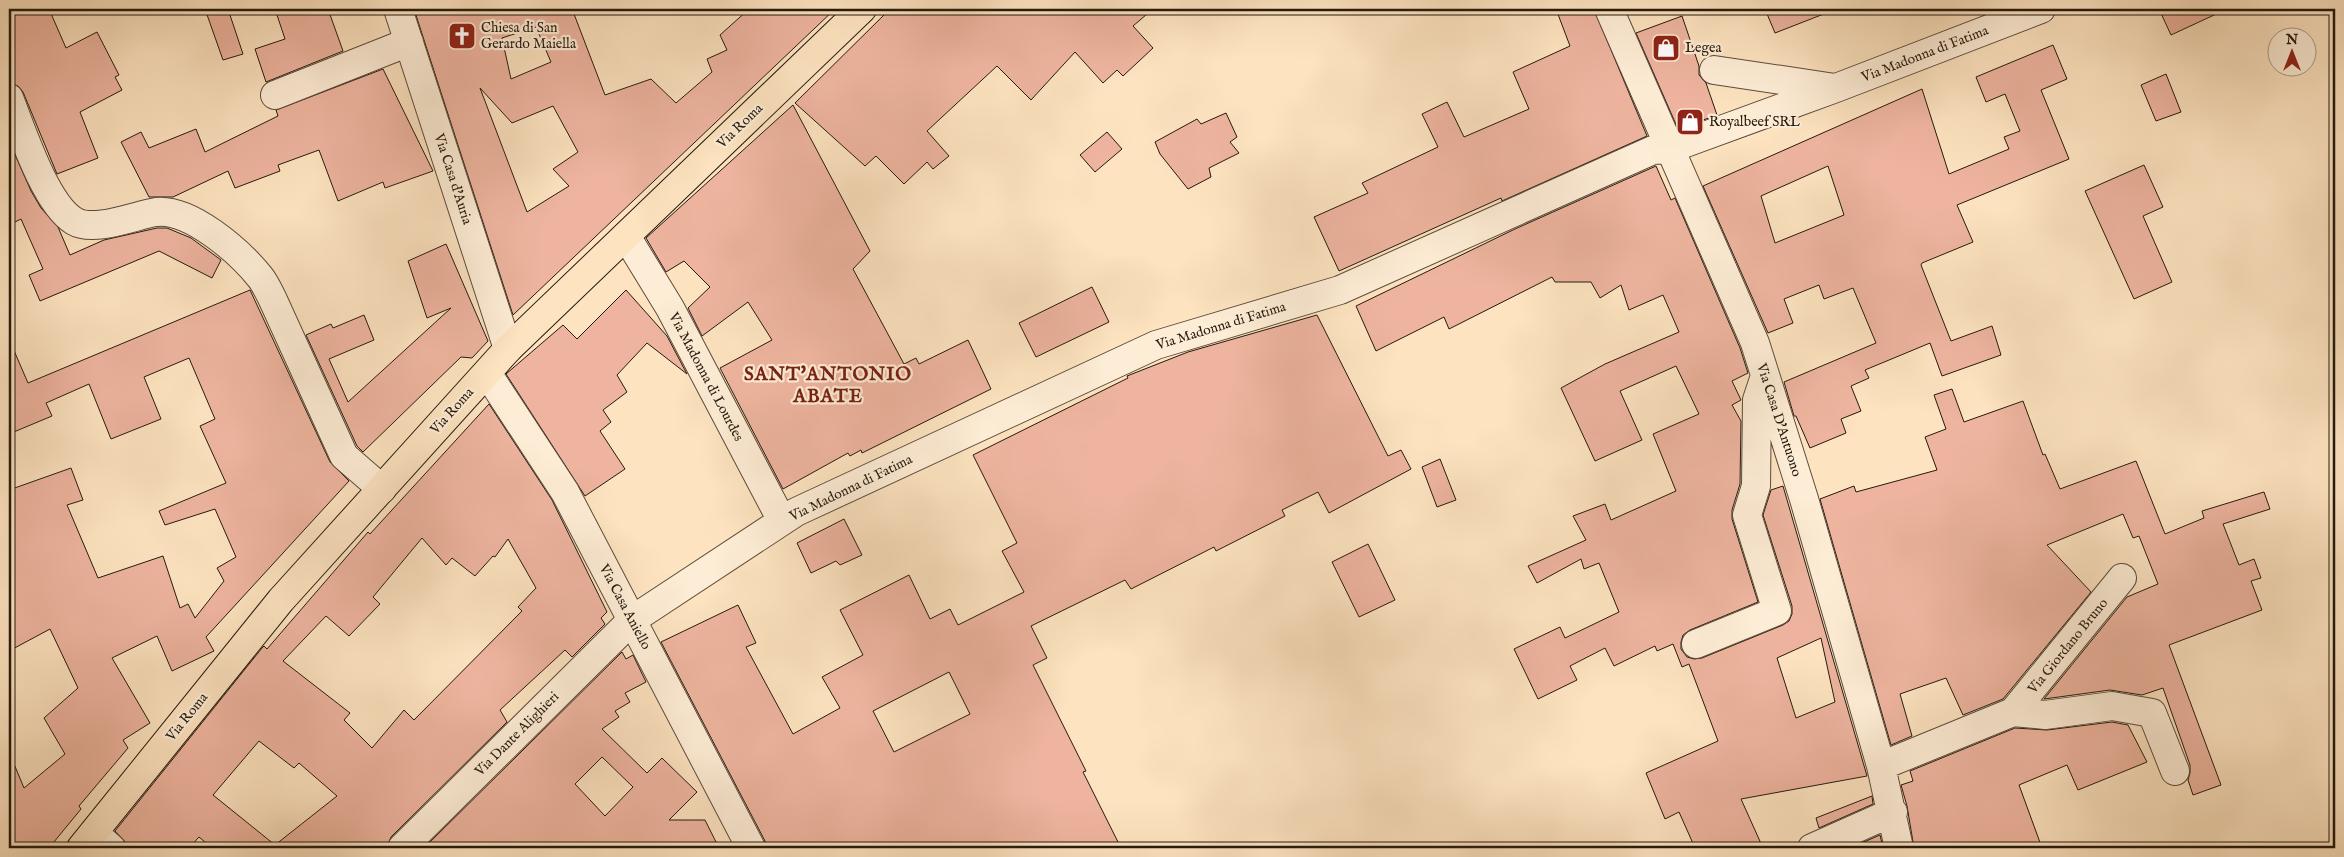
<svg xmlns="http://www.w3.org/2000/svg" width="2344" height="857" font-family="'IM FELL English',serif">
  <rect width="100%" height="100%" fill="#fde3c0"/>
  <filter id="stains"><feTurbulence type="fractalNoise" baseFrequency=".004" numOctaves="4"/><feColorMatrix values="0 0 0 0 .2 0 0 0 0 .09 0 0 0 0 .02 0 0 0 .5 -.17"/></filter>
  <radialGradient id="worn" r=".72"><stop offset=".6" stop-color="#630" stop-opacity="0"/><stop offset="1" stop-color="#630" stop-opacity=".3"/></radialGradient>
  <path fill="#eeb49f" stroke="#251a0f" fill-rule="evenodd" d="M 9,9 L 49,9 L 66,48 L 97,32 L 119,75 L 115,77 L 122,90 L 80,112 L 98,158 L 57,174 L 23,92 L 18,86 L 9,83 Z
    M 205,9 L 228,9 L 243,54 L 223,60 Z
    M 275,9 L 328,9 L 343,51 L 266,82 L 255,49 L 285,39 Z
    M 414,9 L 577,9 L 578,13 L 574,14 L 605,95 L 651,79 L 676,103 L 712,72 L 707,59 L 727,50 L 720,35 L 749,9 L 835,9 L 513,315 ZM 536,27 L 551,62 L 511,79 L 502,38 ZM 480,88 L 512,123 L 553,106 L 578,152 L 553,169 L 569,186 L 527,212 Z
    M 890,9 L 1153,9 L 1133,26 L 1153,48 L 1123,76 L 1117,70 L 1103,83 L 1075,52 L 1031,100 L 997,66 L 927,131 L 949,156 L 933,169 L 927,162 L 904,184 L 876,156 L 865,166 L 795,103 Z
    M 1556,9 L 1594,9 L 1647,136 L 1502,201 L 1501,198 L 1339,271 L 1314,217 L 1368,193 L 1362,183 L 1438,147 L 1422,114 L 1447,102 L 1464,137 L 1529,109 L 1513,72 L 1570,46 Z
    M 1765,9 L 1834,9 L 1834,10 L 1775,33 Z
    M 2159,9 L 2227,9 L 2171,35 Z
    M 1682,16 L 1699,66 L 1699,75 L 1706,83 L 1717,115 L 1678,129 L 1636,33 Z
    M 2053,45 L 2067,79 L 2041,90 L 2069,159 L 1957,205 L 1973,242 L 1922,263 L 1921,265 L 1951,341 L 1992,326 L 2001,355 L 1942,376 L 1930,343 L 1865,370 L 1869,378 L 1851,386 L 1861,411 L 1841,419 L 1846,433 L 1810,448 L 1796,416 L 1794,416 L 1784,382 L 1876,343 L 1853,288 L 1824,299 L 1819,285 L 1784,299 L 1793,323 L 1768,333 L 1703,186 L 1922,89 L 1949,174 L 2009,149 L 2004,137 L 2020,131 L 2005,94 L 1986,102 L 1976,77 ZM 1828,166 L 1844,215 L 1775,243 L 1761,196 Z
    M 383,69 L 433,171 L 385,188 L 383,182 L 338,201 L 319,150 L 278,165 L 280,171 L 235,188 L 228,171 L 173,197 L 149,197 L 121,142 L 141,132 L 149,148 L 196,129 L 205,152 L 278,116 L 276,110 Z
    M 2166,74 L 2181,112 L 2156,121 L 2141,85 Z
    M 793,105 L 870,251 L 853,269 L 904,364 L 916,358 L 919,364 L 968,340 L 991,389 L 862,453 L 861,450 L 850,456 L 848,453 L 783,489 L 720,368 L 772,340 L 748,302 L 702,336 L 688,308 L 710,287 L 684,261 L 666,272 L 646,238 Z
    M 1226,113 L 1237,137 L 1230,142 L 1239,153 L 1209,168 L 1211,177 L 1188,189 L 1160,154 L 1155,142 L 1197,119 L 1201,124 Z
    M 1107,132 L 1122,149 L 1095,172 L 1080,155 Z
    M 9,141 L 31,191 L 41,208 L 58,227 L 70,255 L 104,240 L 157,228 L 167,228 L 191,238 L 221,260 L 212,278 L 159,251 L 40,301 L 29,275 L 43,269 L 21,219 L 9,225 Z
    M 2144,165 L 2163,207 L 2143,216 L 2172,282 L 2134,299 L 2085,191 Z
    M 1656,166 L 1671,200 L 1675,198 L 1740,348 L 1748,373 L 1732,381 L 1741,400 L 1732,405 L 1741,421 L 1740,484 L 1732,510 L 1732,519 L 1758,602 L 1690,630 L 1683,635 L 1681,642 L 1681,649 L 1687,657 L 1694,659 L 1702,658 L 1783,625 L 1789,621 L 1792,614 L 1792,606 L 1763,515 L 1771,490 L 1783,486 L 1867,776 L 1741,799 L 1763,848 L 1695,848 L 1679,812 L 1665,819 L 1646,773 L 1718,741 L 1689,664 L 1682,667 L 1673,644 L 1657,651 L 1655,646 L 1614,666 L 1605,648 L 1570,666 L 1577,680 L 1538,699 L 1514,649 L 1560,627 L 1565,638 L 1619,612 L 1599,563 L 1584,569 L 1581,559 L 1537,583 L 1528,566 L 1586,540 L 1573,516 L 1605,504 L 1611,520 L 1676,491 L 1653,434 L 1699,414 L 1676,366 L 1620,391 L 1642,440 L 1595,461 L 1561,388 L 1605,364 L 1679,332 L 1663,295 L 1629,310 L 1621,285 L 1600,298 L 1591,282 L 1555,282 L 1552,277 L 1449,329 L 1444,317 L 1376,351 L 1356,306 L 1515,229 ZM 1821,638 L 1835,702 L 1796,718 L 1777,658 Z
    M 446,244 L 488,341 L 472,358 L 461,357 L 363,452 L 357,446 L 306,335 L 331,324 L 333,328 L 364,315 L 374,340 L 329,359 L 348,402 L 451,308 L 427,318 L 408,261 Z
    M 1092,287 L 1109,322 L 1036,357 L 1019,323 Z
    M 250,290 L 330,462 L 349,481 L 206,637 L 214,651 L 172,671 L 157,636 L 112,658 L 150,723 L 123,740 L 128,748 L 79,806 L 81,809 L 49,848 L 9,848 L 9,752 L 24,788 L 65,754 L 44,718 L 78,688 L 50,629 L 9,651 L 9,490 L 71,468 L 83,500 L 67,505 L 98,578 L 163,556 L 180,608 L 188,604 L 195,618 L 224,581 L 217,568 L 236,557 L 215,509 L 165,525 L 159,511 L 226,483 L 200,426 L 215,419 L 189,358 L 144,377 L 161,419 L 111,439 L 89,384 L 46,403 L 52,416 L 9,434 L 9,339 L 28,383 Z
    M 626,290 L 667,336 L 687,374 L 647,343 L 617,375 L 627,392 L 603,410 L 611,422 L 600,431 L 625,469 L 585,496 L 506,374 L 563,325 L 577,339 Z
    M 1317,315 L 1388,456 L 1401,450 L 1411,469 L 1329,513 L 1318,492 L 1282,510 L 1285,516 L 1216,551 L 1214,547 L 1131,589 L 1125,580 L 1031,626 L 1047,658 L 1033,665 L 1086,771 L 1083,772 L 1121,848 L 767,848 L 765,841 L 661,642 L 738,605 L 756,643 L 746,647 L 793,734 L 840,708 L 822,677 L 863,655 L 840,610 L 909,575 L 930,619 L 950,609 L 958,625 L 1024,592 L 1002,551 L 1017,543 L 973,455 L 1128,378 L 1127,376 L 1188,352 ZM 949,672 L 970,714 L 894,752 L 873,711 Z
    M 1952,389 L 1964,422 L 2023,401 L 2043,455 L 2045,454 L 2060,489 L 2136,461 L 2165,534 L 2204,518 L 2202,511 L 2264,492 L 2270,509 L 2223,524 L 2239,565 L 2254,559 L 2261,578 L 2251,581 L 2262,610 L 2169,645 L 2221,785 L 2193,795 L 2188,780 L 2190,773 L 2190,765 L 2163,688 L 2142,695 L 2110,690 L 2044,699 L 2127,597 L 2158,584 L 2139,536 L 2133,538 L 2123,514 L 2047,545 L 2091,592 L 2003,699 L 1963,715 L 1946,678 L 1900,694 L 1912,736 L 1891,745 L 1820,499 L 1854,486 L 1856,492 L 1937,470 L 1925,437 L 1946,429 L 1934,395 Z
    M 489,404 L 552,500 L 607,612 L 601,618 L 605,624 L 572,657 L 565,650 L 500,710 L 507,722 L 391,837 L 387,848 L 212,848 L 199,837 L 189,848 L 126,848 L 126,843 L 115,831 L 262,648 L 264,646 L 267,649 L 368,532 L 370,534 ZM 422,538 L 446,565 L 452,558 L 475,576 L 493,556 L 495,557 L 508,539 L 536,588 L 518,607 L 522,611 L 414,720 L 404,710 L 372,748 L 344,720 L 350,713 L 283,661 L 326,616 L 349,636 L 380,604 L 373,597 ZM 259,741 L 294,768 L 299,763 L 337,796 L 275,845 L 213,795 Z
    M 1440,459 L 1456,500 L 1437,507 L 1422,467 Z
    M 844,519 L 862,555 L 840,565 L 836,561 L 811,573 L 797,543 Z
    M 1368,544 L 1395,600 L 1359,617 L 1332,562 Z
    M 622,652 L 626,659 L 633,655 L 646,682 L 625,693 L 630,702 L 615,711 L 619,717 L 602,729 L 647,773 L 662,758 L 697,792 L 669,820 L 705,820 L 719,848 L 424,848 ZM 602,757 L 633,787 L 605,816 L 575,784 Z
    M 2112,722 L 2128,725 L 2147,762 L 2078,790 L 2067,765 L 2019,785 L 2042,848 L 1914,848 L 1907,806 L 1901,785 L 1913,781 L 1910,771 L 2015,728 L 2047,730 Z
    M 1872,796 L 1873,804 L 1819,828 L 1816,818 Z
    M 1880,835 L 1883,848 L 1850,848 Z"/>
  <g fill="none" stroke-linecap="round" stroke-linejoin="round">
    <defs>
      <path id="minor" d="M 398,9 L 508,349
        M 1609,9 L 1755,343 L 1804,499 L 1881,766 L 1899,848
        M 1714,70 L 1835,88
        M 275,95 L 409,42
        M 9,98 C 22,131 45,203 74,221 C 94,233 136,215 156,212 C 190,208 239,251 260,277 C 265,283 269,292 273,300 L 344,456 L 382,489
        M 626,236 L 670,308 L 782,521
        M 487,373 L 565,492 L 751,848
        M 1696,644 L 1777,611 L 1747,515 L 1756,486 L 1757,400 L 1764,379
        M 2013,712 L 2045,715 L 2112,706 L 2152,713 L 2175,771
        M 1881,766 L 2013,712 L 2122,578
        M 94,833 L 111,848
        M 402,848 L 632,620 L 796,512 L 1156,345 L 1340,290 L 1653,150 L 1669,149 L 1836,88 L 2041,9
        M 1812,848 L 1893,812"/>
      <path id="major" d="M 81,848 L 281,600 L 508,349 L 862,9"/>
    </defs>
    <use href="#minor" stroke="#5b4c3b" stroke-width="30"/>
    <use href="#major" stroke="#251a0f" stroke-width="30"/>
    <use href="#minor" stroke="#feedd6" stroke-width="28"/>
    <use href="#major" stroke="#fde3c0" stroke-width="28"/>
  </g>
  <defs>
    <symbol id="church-square" viewBox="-11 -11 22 22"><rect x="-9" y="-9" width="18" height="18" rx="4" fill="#8f2418" stroke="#feedd6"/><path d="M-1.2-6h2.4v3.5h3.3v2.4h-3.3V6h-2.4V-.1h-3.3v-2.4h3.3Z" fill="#fff"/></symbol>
    <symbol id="shop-square" viewBox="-11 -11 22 22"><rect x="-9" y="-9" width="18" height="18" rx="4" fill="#8f2418" stroke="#feedd6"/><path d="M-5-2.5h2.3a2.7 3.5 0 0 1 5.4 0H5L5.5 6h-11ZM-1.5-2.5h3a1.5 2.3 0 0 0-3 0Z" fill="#fff"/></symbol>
  </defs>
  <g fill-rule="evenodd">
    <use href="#church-square" x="446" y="20" width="32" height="32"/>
    <use href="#shop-square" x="1650" y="32" width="32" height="32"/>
    <use href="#shop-square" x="1674" y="106" width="32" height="32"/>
  </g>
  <g text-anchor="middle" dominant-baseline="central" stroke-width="4.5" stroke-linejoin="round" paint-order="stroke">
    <g font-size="14" fill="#251a0f" stroke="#feedd6" text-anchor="start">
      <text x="481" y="28">Chiesa di San<tspan x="481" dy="16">Gerardo Maiella</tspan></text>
      <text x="1685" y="48">Legea</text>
      <text x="1709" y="122">Royalbeef SRL</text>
    </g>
    <g font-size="14" fill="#251a0f" stroke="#feedd6">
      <text transform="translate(1925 54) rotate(-21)">Via Madonna di Fatima</text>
      <text transform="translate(740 126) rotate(-44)">Via Roma</text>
      <text transform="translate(453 179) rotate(72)">Via Casa d'Auria</text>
      <text transform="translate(1221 326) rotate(-17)">Via Madonna di Fatima</text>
      <text transform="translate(706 377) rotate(62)">Via Madonna di Lourdes</text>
      <text transform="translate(452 411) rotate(-48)">Via Roma</text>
      <text transform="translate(1779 420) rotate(72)">Via Casa D'Antuono</text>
      <text transform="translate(851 488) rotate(-26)">Via Madonna di Fatima</text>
      <text transform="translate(625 607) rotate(62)">Via Casa Aniello</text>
      <text transform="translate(2068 646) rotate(-51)">Via Giordano Bruno</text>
      <text transform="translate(187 717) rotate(-51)">Via Roma</text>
      <text transform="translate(517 734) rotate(-45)">Via Dante Alighieri</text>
    </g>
    <g font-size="19" font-weight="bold" letter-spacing="1" fill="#7a1f14" stroke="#feedd6">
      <text x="828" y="375">SANT'ANTONIO<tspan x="828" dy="22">ABATE</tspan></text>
    </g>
  </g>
  <rect width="2344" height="857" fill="none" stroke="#fde3c0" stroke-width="30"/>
  <rect x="10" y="10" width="2324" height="837" fill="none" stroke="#251a0f" stroke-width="2.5"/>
  <rect x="15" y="15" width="2314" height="827" fill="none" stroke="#251a0f"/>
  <g transform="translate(2292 52)"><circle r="24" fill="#feedd6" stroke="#a79986"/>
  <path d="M0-4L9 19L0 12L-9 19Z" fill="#8f2418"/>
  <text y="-8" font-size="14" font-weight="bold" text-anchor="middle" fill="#251a0f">N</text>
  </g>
  <rect width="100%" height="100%" filter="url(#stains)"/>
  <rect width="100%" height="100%" fill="url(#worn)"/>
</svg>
